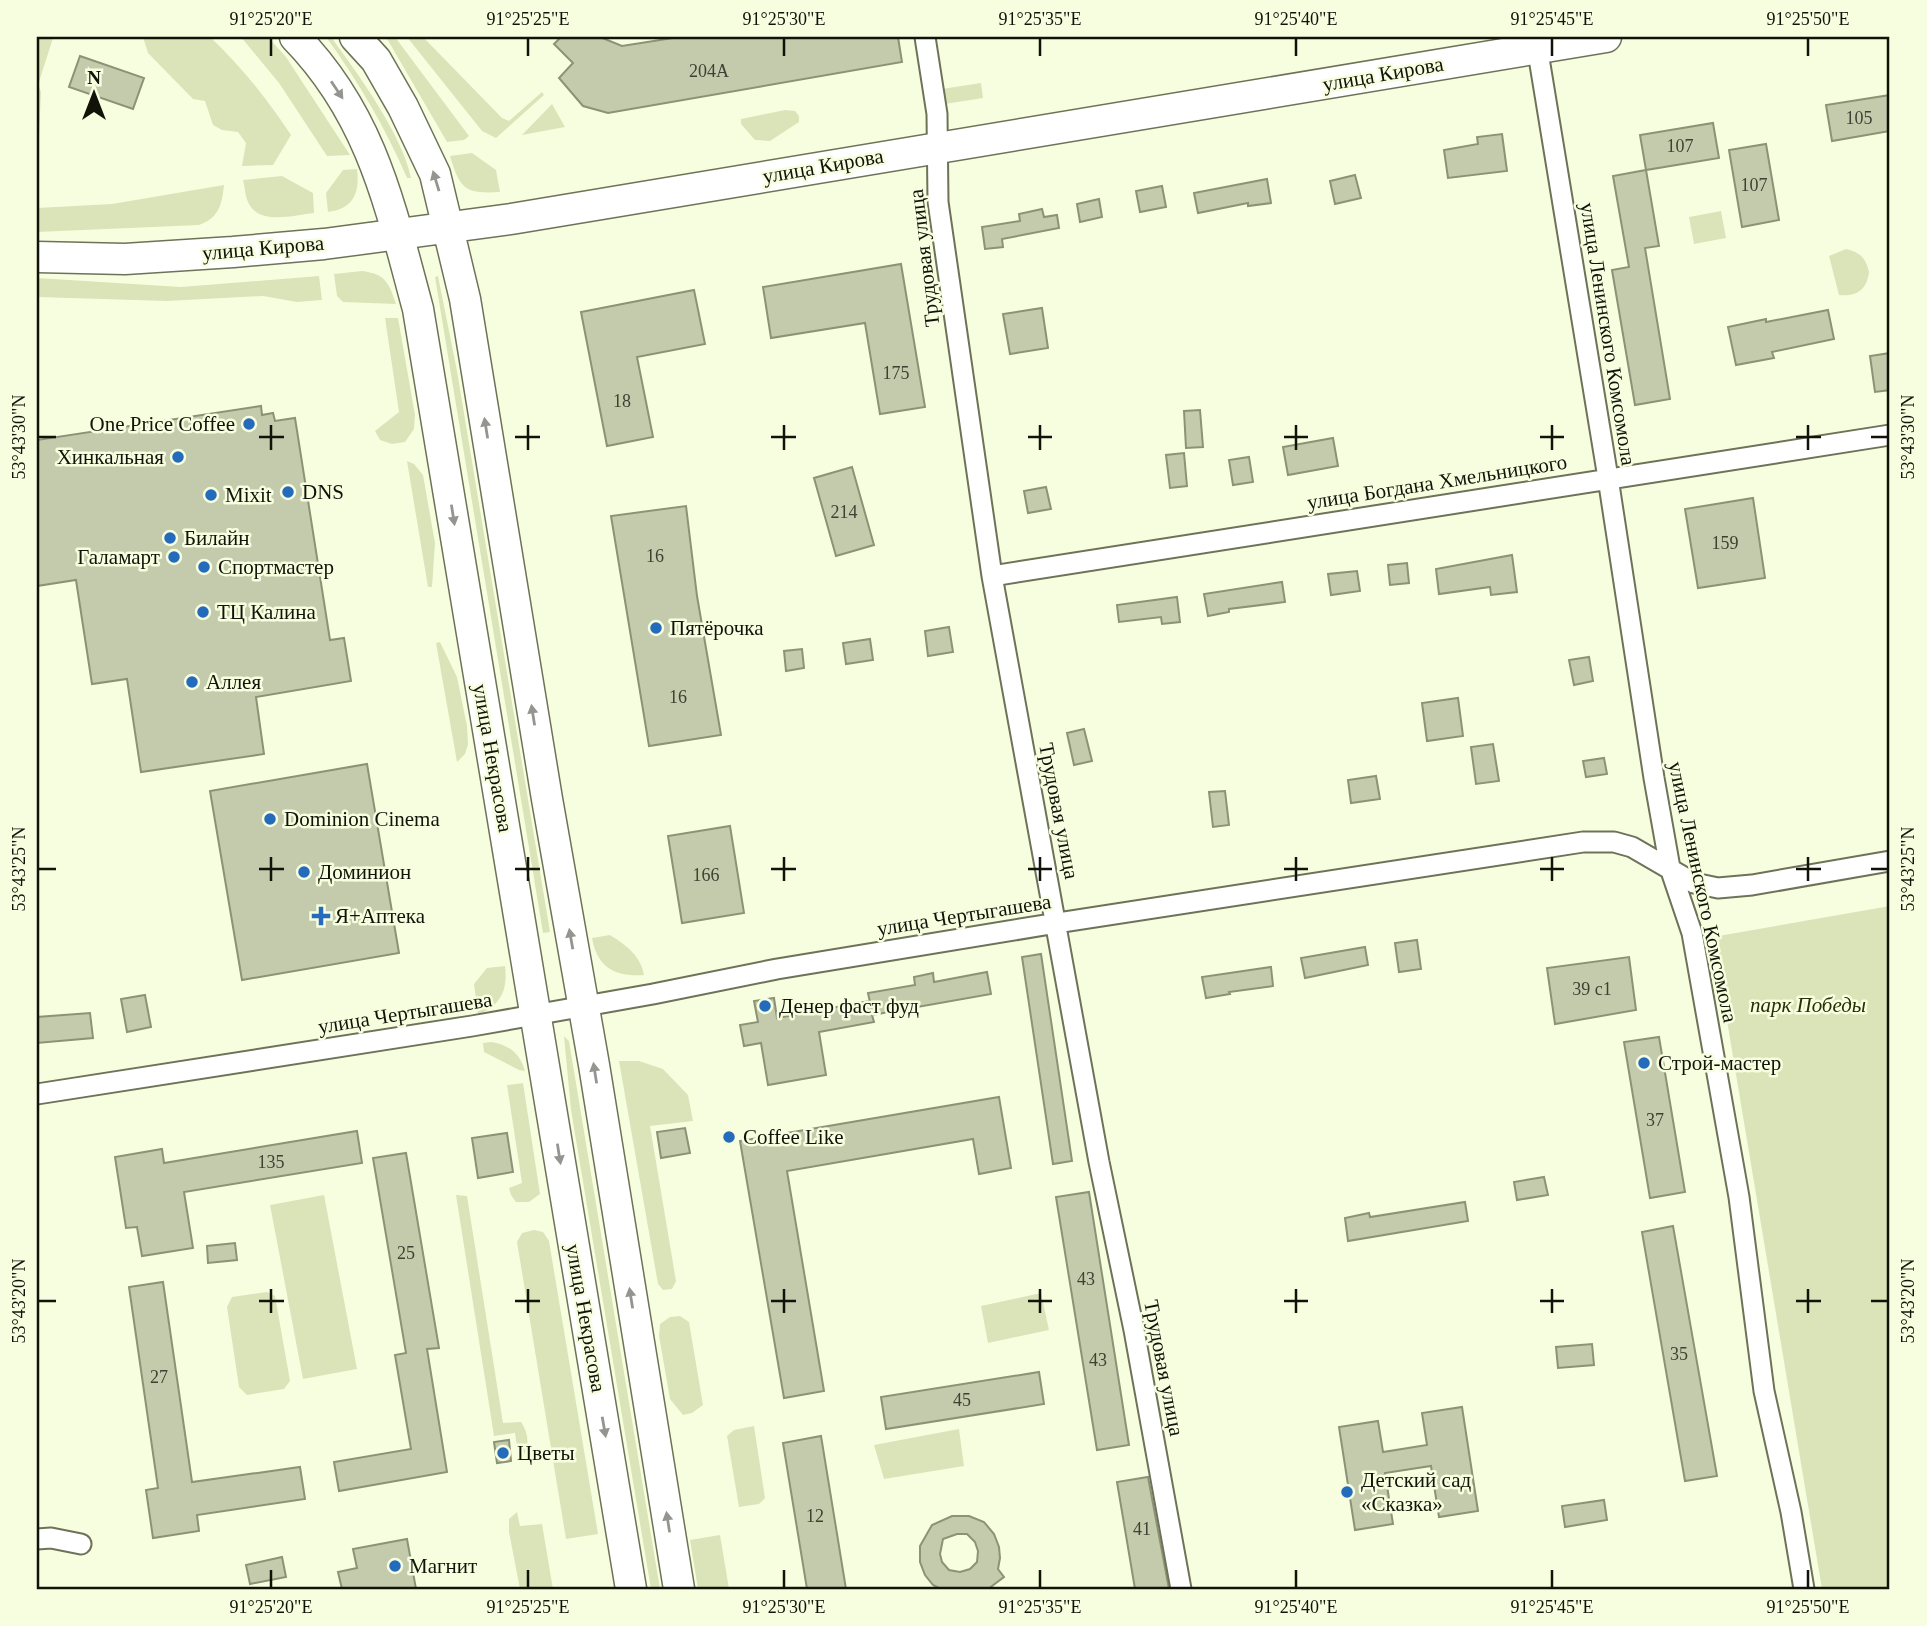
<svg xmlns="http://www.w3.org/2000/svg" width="1927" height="1626" font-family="Georgia,serif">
  <rect width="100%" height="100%" fill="#f7fedf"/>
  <path fill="#dae4b8" d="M 37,37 L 55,37 L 53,38 L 38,85 L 41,92 L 38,159 Z
    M 143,37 L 210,37 C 242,67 267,99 291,135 L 273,165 L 242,166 L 246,143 L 238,132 L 222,130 L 213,125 L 205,101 L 193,99 L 148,53 Z
    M 241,37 L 268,37 L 286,57 L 350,155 L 327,156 L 279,83 Z
    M 326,37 L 331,37 C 357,72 403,136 411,178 L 407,178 C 385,127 358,81 326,37 Z
    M 386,37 L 395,37 L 469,136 L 464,140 L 447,142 Z
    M 407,37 L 423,37 L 502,118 L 509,121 L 542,92 L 544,95 L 496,138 L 482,131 Z
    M 981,83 L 983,98 L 945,104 L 942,89 Z
    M 552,104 L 565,127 L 522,135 Z
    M 785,110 L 795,111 L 799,116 L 799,122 L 770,141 L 755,140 L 741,124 L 741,119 Z
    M 472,153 L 496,170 L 500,192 C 466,194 460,190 450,156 Z
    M 357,169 C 360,192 354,209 328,212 L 326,193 L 343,170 Z
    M 282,176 L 313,193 L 314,213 C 295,215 258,226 248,202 C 245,196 245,187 243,180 Z
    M 224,185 C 222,204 219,218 199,225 L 37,232 L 37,208 L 112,204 Z
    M 1721,211 L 1726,238 L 1694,244 L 1689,217 Z
    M 1846,249 C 1860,252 1866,258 1869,272 C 1867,290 1856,297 1839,295 L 1829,256 Z
    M 362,271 C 385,274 389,282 396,304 L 343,302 L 337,296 L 334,274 Z
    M 319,276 L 322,300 L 297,302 L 263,296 L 167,301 L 37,297 L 37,278 L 181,287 Z
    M 438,276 L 457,371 L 550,932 L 543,933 L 435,277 Z
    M 385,318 L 398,318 L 415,415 L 414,429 L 405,442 L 392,444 L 380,440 L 375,431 L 399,412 Z
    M 407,461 L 414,464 L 423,475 L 435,543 L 432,587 L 428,587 Z
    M 440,642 L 457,677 L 467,726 L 468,744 L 465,754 L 457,762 L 436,643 Z
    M 1890,906 L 1890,1589 L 1822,1589 L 1713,937 Z
    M 610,935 C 626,945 641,956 644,975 C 616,977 597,968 592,938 Z
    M 505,966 C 508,990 501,1005 478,1015 L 474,984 L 487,968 Z
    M 564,1036 L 569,1041 L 660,1589 L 651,1589 L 571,1110 Z
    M 491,1042 C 509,1045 520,1053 525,1071 L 519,1070 L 484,1052 L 483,1043 Z
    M 619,1061 L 639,1061 L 663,1069 L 688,1095 L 693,1121 L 650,1126 L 676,1281 L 672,1289 L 663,1290 L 658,1284 Z
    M 523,1083 L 540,1194 L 529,1202 L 516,1202 L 511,1195 L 509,1188 L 522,1183 L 507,1085 Z
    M 324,1195 L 357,1369 L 303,1379 L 270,1205 Z
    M 456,1195 L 467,1196 L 503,1423 L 521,1422 C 530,1435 530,1450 519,1461 L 515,1433 L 494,1436 Z
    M 534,1230 L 543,1232 L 549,1241 L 598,1534 L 566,1539 L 517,1242 L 522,1233 Z
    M 267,1292 L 275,1296 L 290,1381 L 284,1389 L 247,1395 L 239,1387 L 227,1307 L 232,1297 Z
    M 1041,1293 L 1049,1330 L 988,1343 L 981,1306 Z
    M 680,1316 L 689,1322 L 703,1405 L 692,1413 L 683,1415 L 670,1399 L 659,1336 L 660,1324 L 670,1317 Z
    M 754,1426 L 765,1498 L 759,1504 L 739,1507 L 727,1436 L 734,1430 Z
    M 959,1429 L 964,1466 L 884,1479 L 874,1445 Z
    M 517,1512 L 520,1526 L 542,1524 L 553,1589 L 520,1589 L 509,1532 L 509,1519 Z
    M 720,1535 L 729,1589 L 698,1589 L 690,1540 Z"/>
  <path fill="#c4cbad" stroke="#8c9276" stroke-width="2" fill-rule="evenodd" d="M 561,37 L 600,37 L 622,46 L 679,37 L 898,37 L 902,62 L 608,113 L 583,106 L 559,78 L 573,63 L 554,44 Z
    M 80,56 L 144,78 L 133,109 L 69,87 Z
    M 1890,95 L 1890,131 L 1832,141 L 1826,105 Z
    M 1713,123 L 1719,158 L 1646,170 L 1640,135 Z
    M 1502,134 L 1507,171 L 1448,178 L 1444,150 L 1478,144 L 1477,137 Z
    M 1766,144 L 1779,220 L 1742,227 L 1729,150 Z
    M 1646,170 L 1659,246 L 1645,248 L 1670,399 L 1635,405 L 1612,270 L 1629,267 L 1613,176 Z
    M 1355,175 L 1361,198 L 1335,204 L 1330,181 Z
    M 1267,179 L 1271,203 L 1248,206 L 1248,203 L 1198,213 L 1194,193 Z
    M 1162,186 L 1166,207 L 1140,212 L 1136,191 Z
    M 1099,199 L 1102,217 L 1080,222 L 1077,204 Z
    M 1042,209 L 1044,217 L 1057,215 L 1059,228 L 1002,239 L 1003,247 L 985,249 L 982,227 L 1020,221 L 1019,214 Z
    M 901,264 L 925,407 L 880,414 L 865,323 L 771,338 L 763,287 Z
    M 694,290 L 705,344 L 637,357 L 653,437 L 607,446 L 581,312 Z
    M 1042,308 L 1048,348 L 1010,354 L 1003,314 Z
    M 1828,310 L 1834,339 L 1772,352 L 1774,358 L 1736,365 L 1728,327 L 1766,319 L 1766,322 Z
    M 1890,353 L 1890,390 L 1875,392 L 1870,356 Z
    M 261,406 L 262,415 L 273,413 L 275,421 L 295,418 L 330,640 L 344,638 L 351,681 L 256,697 L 264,754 L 141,772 L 127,679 L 92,684 L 76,580 L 37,586 L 37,440 Z
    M 1200,410 L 1203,447 L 1186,448 L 1184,411 Z
    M 1333,438 L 1338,466 L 1288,475 L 1283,447 Z
    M 1184,453 L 1187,486 L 1170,488 L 1166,455 Z
    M 1249,457 L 1253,482 L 1233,485 L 1229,460 Z
    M 852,467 L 874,545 L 836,556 L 814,478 Z
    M 1046,487 L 1051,509 L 1028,513 L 1024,491 Z
    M 1753,498 L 1765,578 L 1698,588 L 1685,509 Z
    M 686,506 L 697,596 L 721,735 L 649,746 L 611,516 Z
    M 1512,555 L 1517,592 L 1491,595 L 1490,587 L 1439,594 L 1436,569 Z
    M 1407,563 L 1409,583 L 1390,585 L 1388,565 Z
    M 1357,571 L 1360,591 L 1331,595 L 1328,574 Z
    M 1282,582 L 1285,602 L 1229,609 L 1229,612 L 1208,616 L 1204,594 Z
    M 1177,597 L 1180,622 L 1162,624 L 1161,617 L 1119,622 L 1117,605 Z
    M 949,627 L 953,652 L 928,656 L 925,631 Z
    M 870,639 L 873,660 L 846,664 L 843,643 Z
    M 802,649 L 804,668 L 786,671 L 784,651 Z
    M 1589,657 L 1593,681 L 1574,685 L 1569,660 Z
    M 1458,698 L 1463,736 L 1427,741 L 1422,703 Z
    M 1084,729 L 1092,761 L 1074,765 L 1067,733 Z
    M 1493,744 L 1499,781 L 1476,784 L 1471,747 Z
    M 1604,758 L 1607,774 L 1586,777 L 1583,761 Z
    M 367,764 L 399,953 L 242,980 L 210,791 Z
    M 1376,776 L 1380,799 L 1351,803 L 1348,780 Z
    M 1225,791 L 1229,825 L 1213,827 L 1209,792 Z
    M 730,826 L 744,913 L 682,923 L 668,836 Z
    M 1417,940 L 1421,969 L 1399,972 L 1395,943 Z
    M 1365,947 L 1368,965 L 1305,978 L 1301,958 Z
    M 1041,954 L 1072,1161 L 1053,1164 L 1022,957 Z
    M 1629,957 L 1636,1010 L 1555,1024 L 1547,968 Z
    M 1271,967 L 1273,986 L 1229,992 L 1230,994 L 1206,998 L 1202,977 Z
    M 987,972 L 991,994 L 872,1015 L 874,1022 L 819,1032 L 826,1075 L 768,1085 L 761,1043 L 744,1046 L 740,1025 L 758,1022 L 754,1001 L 774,998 L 777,1018 L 870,1001 L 872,1012 L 868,993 L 915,985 L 914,977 L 933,973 L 934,982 Z
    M 145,995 L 151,1027 L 127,1032 L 121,999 Z
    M 90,1013 L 93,1038 L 37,1043 L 37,1017 Z
    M 1659,1037 L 1685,1192 L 1650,1198 L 1624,1042 Z
    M 999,1097 L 1011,1168 L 979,1174 L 973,1139 L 787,1171 L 824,1391 L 784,1398 L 740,1141 Z
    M 685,1128 L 690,1153 L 661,1158 L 657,1132 Z
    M 357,1131 L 362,1163 L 184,1192 L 193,1248 L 142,1256 L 137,1227 L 126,1228 L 115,1157 L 162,1149 L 164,1163 Z
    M 507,1133 L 513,1172 L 478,1178 L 472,1138 Z
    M 406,1153 L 439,1348 L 427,1349 L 447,1472 L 339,1491 L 334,1462 L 411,1449 L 395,1355 L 406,1353 L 373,1158 Z
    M 1544,1177 L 1548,1195 L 1517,1200 L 1514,1182 Z
    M 1089,1192 L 1129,1445 L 1097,1450 L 1056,1197 Z
    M 1465,1202 L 1468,1221 L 1348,1241 L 1345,1218 L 1369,1213 L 1370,1217 Z
    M 1673,1226 L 1717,1476 L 1685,1481 L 1642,1232 Z
    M 235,1243 L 237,1260 L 208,1263 L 207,1246 Z
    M 163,1282 L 192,1482 L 300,1467 L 305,1499 L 197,1515 L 199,1531 L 153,1538 L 146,1490 L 158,1488 L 129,1287 Z
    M 1592,1344 L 1594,1365 L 1558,1368 L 1556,1347 Z
    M 1039,1372 L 1044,1404 L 886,1429 L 881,1397 Z
    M 1462,1407 L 1478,1511 L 1439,1517 L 1431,1466 L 1385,1473 L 1393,1524 L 1355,1530 L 1339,1427 L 1378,1421 L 1383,1452 L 1427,1445 L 1422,1413 Z
    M 821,1436 L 846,1589 L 807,1589 L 783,1443 Z
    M 509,1440 L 511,1461 L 497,1463 L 494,1442 Z
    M 1148,1477 L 1169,1589 L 1135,1589 L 1117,1482 Z
    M 1604,1500 L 1607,1520 L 1565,1527 L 1562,1506 Z
    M 952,1516 L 969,1516 L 984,1522 L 994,1534 L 999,1547 L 1000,1558 L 998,1569 L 1004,1577 L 988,1589 L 941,1589 L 933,1585 L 925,1575 L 920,1562 L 920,1546 L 932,1525 ZM 957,1534 L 967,1534 L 975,1542 L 978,1551 L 977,1562 L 970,1569 L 960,1572 L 949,1570 L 942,1562 L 940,1554 L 943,1539 Z
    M 407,1539 L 416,1589 L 342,1589 L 338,1572 L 357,1568 L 353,1549 Z
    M 282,1557 L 286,1577 L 250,1584 L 246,1565 Z"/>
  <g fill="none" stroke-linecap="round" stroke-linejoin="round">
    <defs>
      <path id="street" d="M 925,37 L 937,114 L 938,202 L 992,576 L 1099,1162 L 1134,1330 L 1181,1589
        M 1536,40 L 1608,478 L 1654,778 L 1670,868 L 1692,933 L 1739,1197 L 1764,1391 L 1791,1512 L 1804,1589
        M 992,576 L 1890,435
        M 37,1094 L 472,1026 L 653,994 L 777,969 L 1057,923 L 1583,842 L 1614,842 L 1632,847 L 1694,883 L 1718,888 L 1752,885 L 1890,861
        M 37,1539 L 51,1538 L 81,1544"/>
      <path id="primary" d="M 295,37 C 372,116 390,206 418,309 L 631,1589
        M 355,37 L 376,60 L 403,107 L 435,174 L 465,299 L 547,799 L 594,1065 L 679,1589
        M 37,257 L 125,259 L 233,252 L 324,244 L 511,219 L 1606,37"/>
    </defs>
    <use href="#street" stroke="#6d7258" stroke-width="23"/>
    <use href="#primary" stroke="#6d7258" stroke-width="33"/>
    <use href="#street" stroke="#fff" stroke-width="19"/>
    <use href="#primary" stroke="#fff" stroke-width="30"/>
  </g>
  <defs><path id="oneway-solid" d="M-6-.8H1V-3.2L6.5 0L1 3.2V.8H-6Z" transform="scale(1.75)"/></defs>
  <g fill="#949590">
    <use href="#oneway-solid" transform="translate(337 90) rotate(56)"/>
    <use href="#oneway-solid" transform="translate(436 181) rotate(-107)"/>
    <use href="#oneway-solid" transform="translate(486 428) rotate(-99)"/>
    <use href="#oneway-solid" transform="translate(453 515) rotate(81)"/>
    <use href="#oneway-solid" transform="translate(533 715) rotate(-99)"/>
    <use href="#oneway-solid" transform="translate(571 939) rotate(-100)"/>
    <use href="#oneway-solid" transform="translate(595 1073) rotate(-99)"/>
    <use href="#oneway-solid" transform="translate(559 1154) rotate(81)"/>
    <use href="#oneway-solid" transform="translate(631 1298) rotate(-99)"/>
    <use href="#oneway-solid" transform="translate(604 1427) rotate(80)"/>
    <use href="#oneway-solid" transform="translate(668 1522) rotate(-99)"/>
  </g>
  <path fill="none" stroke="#111309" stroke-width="2.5" d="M 271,38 L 271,56M 528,38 L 528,56M 784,38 L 784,56M 1040,38 L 1040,56M 1296,38 L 1296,56M 1552,38 L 1552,56M 1808,38 L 1808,56M 271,425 L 271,450M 528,425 L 528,450M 784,425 L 784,450M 1040,425 L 1040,450M 1296,425 L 1296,450M 1552,425 L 1552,450M 1808,425 L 1808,450M 38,437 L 56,437M 259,437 L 284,437M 515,437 L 540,437M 771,437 L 796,437M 1028,437 L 1052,437M 1284,437 L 1308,437M 1540,437 L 1564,437M 1796,437 L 1821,437M 1871,437 L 1888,437M 271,857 L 271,881M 528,857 L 528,881M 784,857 L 784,881M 1040,857 L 1040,881M 1296,857 L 1296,881M 1552,857 L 1552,881M 1808,857 L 1808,881M 38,869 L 56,869M 259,869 L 284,869M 515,869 L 540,869M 771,869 L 796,869M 1028,869 L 1052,869M 1284,869 L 1308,869M 1540,869 L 1564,869M 1796,869 L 1821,869M 1871,869 L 1888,869M 271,1289 L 271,1313M 528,1289 L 528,1313M 784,1289 L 784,1313M 1040,1289 L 1040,1313M 1296,1289 L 1296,1313M 1552,1289 L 1552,1313M 1808,1289 L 1808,1313M 38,1301 L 56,1301M 259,1301 L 284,1301M 515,1301 L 540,1301M 771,1301 L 796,1301M 1028,1301 L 1052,1301M 1284,1301 L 1308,1301M 1540,1301 L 1564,1301M 1796,1301 L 1821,1301M 1871,1301 L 1888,1301M 271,1570 L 271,1588M 528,1570 L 528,1588M 784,1570 L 784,1588M 1040,1570 L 1040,1588M 1296,1570 L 1296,1588M 1552,1570 L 1552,1588M 1808,1570 L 1808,1588"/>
  <g fill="#246bbc" stroke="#f7fedf" stroke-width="2.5">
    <circle cx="249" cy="424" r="7"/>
    <circle cx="178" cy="457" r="7"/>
    <circle cx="288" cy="492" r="7"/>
    <circle cx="211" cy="495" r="7"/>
    <circle cx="170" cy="538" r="7"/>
    <circle cx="174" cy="557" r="7"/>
    <circle cx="204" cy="567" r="7"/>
    <circle cx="203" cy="612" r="7"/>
    <circle cx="656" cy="628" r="7"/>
    <circle cx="192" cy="682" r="7"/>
    <circle cx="270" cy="819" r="7"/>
    <circle cx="304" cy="872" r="7"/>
    <path d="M317.5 905.5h7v7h7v7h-7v7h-7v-7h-7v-7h7z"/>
    <circle cx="765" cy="1006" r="7"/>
    <circle cx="1644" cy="1063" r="7"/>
    <circle cx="729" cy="1137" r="7"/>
    <circle cx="503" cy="1453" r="7"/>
    <circle cx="1347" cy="1492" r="7"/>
    <circle cx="395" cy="1566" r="7"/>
  </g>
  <g text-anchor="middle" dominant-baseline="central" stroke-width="5" stroke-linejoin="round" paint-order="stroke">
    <g font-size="18" fill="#3e4132">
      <text x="709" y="71">204А</text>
      <text x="1859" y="118">105</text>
      <text x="1680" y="146">107</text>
      <text x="1754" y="185">107</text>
      <text x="896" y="373">175</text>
      <text x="622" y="401">18</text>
      <text x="844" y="512">214</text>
      <text x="1725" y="543">159</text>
      <text x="655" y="556">16</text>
      <text x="678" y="697">16</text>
      <text x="706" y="875">166</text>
      <text x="1592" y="989">39 с1</text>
      <text x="1655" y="1120">37</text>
      <text x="271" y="1162">135</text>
      <text x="406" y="1253">25</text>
      <text x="1086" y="1279">43</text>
      <text x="1679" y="1354">35</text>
      <text x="1098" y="1360">43</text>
      <text x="159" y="1377">27</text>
      <text x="962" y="1400">45</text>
      <text x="815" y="1516">12</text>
      <text x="1142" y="1529">41</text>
    </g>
    <g font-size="21" fill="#111309" stroke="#f7fedf">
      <text transform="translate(1383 74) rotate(-10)">улица Кирова</text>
      <text transform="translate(823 166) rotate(-10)">улица Кирова</text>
      <text transform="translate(263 248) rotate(-5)">улица Кирова</text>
      <text transform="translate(924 258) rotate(-97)">Трудовая улица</text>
      <text transform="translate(1608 334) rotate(81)">улица Ленинского Комсомола</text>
      <text transform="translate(1437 482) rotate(-9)">улица Богдана Хмельницкого</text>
      <text transform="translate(493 758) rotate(80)">улица Некрасова</text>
      <text transform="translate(1059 811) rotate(79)">Трудовая улица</text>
      <text transform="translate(1703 892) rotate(78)">улица Ленинского Комсомола</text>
      <text transform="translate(964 915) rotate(-9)">улица Чертыгашева</text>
      <text transform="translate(405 1013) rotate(-9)">улица Чертыгашева</text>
      <text transform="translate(586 1318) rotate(80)">улица Некрасова</text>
      <text transform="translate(1164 1368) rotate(79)">Трудовая улица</text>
    </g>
    <g font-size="21" fill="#111309" stroke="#f7fedf" text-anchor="start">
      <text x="235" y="424" text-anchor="end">One Price Coffee</text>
      <text x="164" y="457" text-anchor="end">Хинкальная</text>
      <text x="302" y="492">DNS</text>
      <text x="225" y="495">Mixit</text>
      <text x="184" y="538">Билайн</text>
      <text x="160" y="557" text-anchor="end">Галамарт</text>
      <text x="218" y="567">Спортмастер</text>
      <text x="217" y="612">ТЦ Калина</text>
      <text x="670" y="628">Пятёрочка</text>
      <text x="206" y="682">Аллея</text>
      <text x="284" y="819">Dominion Cinema</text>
      <text x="318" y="872">Доминион</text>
      <text x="335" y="916">Я+Аптека</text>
      <text x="779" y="1006">Денер фаст фуд</text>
      <text x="1658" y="1063">Строй-мастер</text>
      <text x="743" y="1137">Coffee Like</text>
      <text x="517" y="1453">Цветы</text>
      <text x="1361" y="1480">Детский сад<tspan x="1361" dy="24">«Сказка»</tspan></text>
      <text x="409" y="1566">Магнит</text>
    </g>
    <g font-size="21" font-style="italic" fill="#282f06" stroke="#f7fedf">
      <text x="1808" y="1005">парк Победы</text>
    </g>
  </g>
  <rect width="1927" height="1626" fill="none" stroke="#f7fedf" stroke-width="77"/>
  <g transform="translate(94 94)" stroke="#f7fedf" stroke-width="5" paint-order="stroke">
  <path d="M0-5L12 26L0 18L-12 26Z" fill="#111309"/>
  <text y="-10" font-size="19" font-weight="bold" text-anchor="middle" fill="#111309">N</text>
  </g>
  <rect x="38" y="38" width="1850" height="1550" fill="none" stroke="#111309" stroke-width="2.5"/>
  <g font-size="18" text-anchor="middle" fill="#111309">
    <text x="271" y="25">91°25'20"E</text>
    <text x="528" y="25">91°25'25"E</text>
    <text x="784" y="25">91°25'30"E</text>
    <text x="1040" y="25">91°25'35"E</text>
    <text x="1296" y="25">91°25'40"E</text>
    <text x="1552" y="25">91°25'45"E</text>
    <text x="1808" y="25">91°25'50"E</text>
    <text transform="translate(19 437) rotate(-90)" y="6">53°43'30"N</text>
    <text transform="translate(1908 437) rotate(-90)" y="6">53°43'30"N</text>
    <text transform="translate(19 869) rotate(-90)" y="6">53°43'25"N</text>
    <text transform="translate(1908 869) rotate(-90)" y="6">53°43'25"N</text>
    <text transform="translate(19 1301) rotate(-90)" y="6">53°43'20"N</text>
    <text transform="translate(1908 1301) rotate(-90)" y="6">53°43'20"N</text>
    <text x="271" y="1613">91°25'20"E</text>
    <text x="528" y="1613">91°25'25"E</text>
    <text x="784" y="1613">91°25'30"E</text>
    <text x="1040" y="1613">91°25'35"E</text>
    <text x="1296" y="1613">91°25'40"E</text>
    <text x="1552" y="1613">91°25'45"E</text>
    <text x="1808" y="1613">91°25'50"E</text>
  </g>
</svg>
